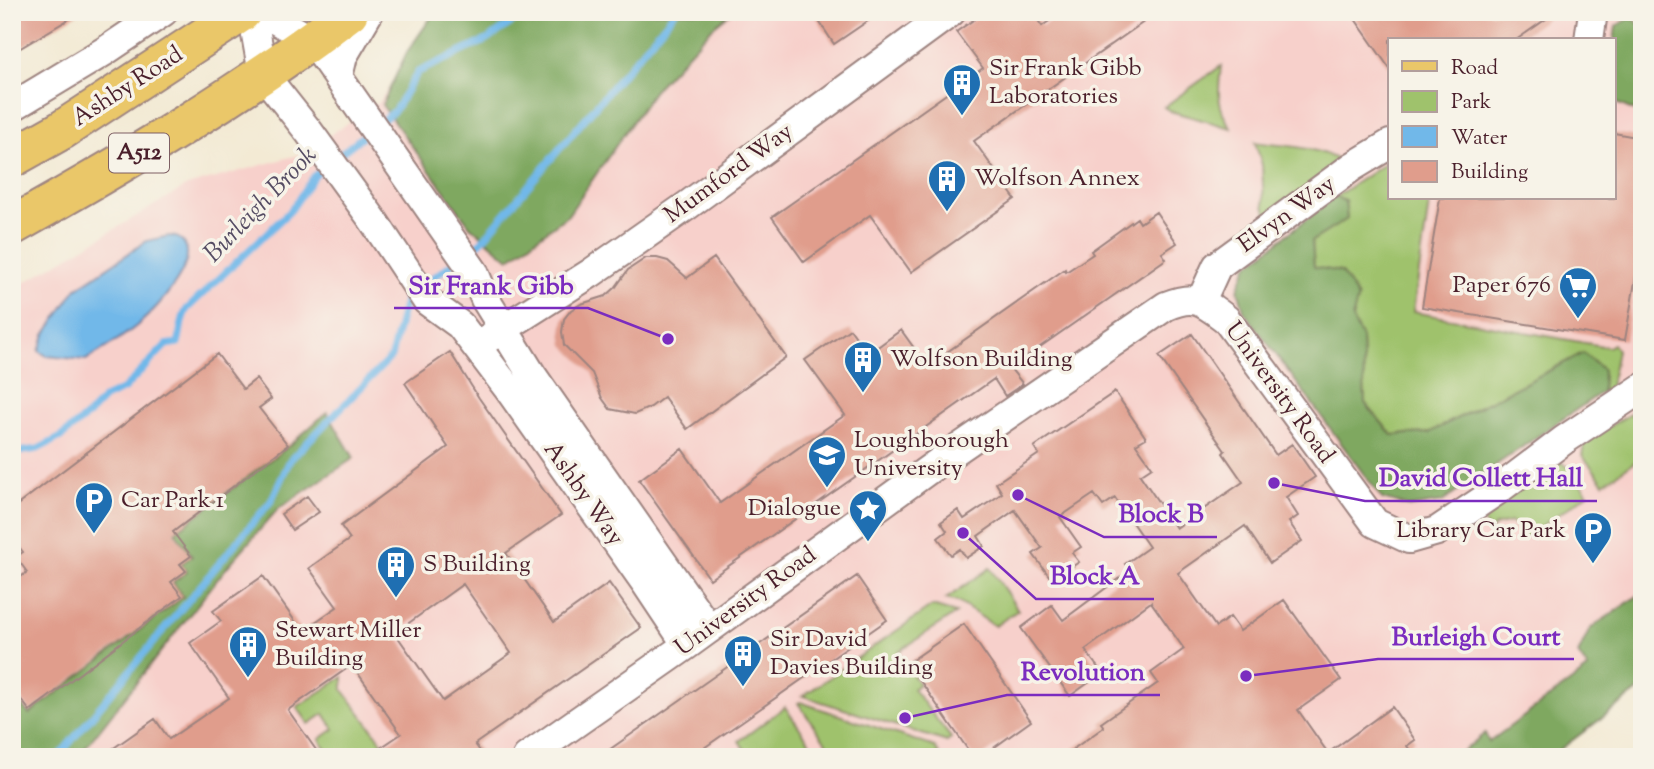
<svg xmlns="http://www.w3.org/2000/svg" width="1654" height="769" font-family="'Sorts Mill Goudy',serif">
  <rect width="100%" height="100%" fill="#f7f3e8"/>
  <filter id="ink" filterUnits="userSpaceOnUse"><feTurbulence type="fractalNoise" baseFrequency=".0143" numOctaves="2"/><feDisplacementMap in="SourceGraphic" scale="14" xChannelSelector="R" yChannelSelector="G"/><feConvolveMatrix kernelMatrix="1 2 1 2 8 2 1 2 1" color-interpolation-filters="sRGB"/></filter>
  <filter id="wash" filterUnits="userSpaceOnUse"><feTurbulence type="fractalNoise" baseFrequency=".00686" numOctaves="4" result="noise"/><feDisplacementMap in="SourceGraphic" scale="28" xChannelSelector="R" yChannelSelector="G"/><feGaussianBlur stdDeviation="1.57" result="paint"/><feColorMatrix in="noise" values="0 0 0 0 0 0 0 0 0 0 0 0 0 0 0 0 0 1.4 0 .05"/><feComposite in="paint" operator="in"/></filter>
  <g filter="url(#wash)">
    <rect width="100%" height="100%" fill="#f3ead4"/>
    <path fill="#f7d0cb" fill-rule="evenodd" d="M 440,12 L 1642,12 L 1642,688 L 1550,757 L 12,757 L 12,290 L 187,186 L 301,154 L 379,102 ZM 1390,40 L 1614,40 L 1614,198 L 1390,198 Z"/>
    <path fill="#9fc26c" stroke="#74704c" stroke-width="2" d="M 1221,66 C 1218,93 1216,104 1231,128 L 1170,111 L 1164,107 Z
      M 1255,142 C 1285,147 1311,145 1338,160 L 1269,222 L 1264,205 L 1262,165 Z
      M 1390,160 L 1390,198 L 1430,198 L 1413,312 L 1608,347 L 1613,344 L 1617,350 L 1610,388 L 1602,392 L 1603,370 L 1583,353 L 1429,433 L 1392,435 L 1365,403 L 1362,339 L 1352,319 L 1314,268 L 1312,241 L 1347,219 L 1345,201 L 1335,197 Z
      M 1630,414 L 1642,429 L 1642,457 L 1604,483 L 1582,455 L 1585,441 Z
      M 1559,461 L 1570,468 L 1588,494 L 1524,538 L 1514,525 L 1510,522 L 1495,526 L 1489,532 L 1484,524 L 1483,517 Z
      M 990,568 L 1018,610 L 995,626 L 958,602 L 946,599 Z
      M 932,606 L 956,613 L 898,652 L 919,684 L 913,689 L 951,738 L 947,742 L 803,696 Z
      M 343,677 L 343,690 L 383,743 L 363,757 L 330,757 L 320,739 L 334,729 L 324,714 L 309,724 L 297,707 Z
      M 800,702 L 935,747 L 939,754 L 935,757 L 836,757 L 798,703 Z
      M 785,707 L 818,754 L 814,757 L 750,757 L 739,741 Z"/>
    <path fill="#7fa860" stroke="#646446" stroke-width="2" d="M 435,12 L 732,12 L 712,28 L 655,89 L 568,215 L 509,259 L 470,226 L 382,105 L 407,52 Z
      M 1631,17 L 1642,26 L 1642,114 L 1614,102 L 1614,42 L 1616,26 Z
      M 1335,197 L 1345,201 L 1347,219 L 1312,241 L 1314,267 L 1341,272 L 1358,298 L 1352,319 L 1362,338 L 1365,403 L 1392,435 L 1429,433 L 1583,353 L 1603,370 L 1602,392 L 1442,502 L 1411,507 L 1382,499 L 1244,311 L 1238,289 L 1247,266 Z
      M 327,412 L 354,458 L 278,509 L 228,566 L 78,757 L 12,757 L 12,693 L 29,714 L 183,597 L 173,582 L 187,572 L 181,564 L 192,556 L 175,532 L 290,445 Z
      M 1642,593 L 1642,688 L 1550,757 L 1456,757 L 1485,733 L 1489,742 L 1588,669 L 1578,654 L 1590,629 Z"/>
    <path fill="#71b8e9" stroke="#5e6c8a" stroke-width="2" d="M 169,236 C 177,236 183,239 186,247 C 194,268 156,309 140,323 C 124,337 104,349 86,360 L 47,356 L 39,351 L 45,335 L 76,289 L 147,241 Z"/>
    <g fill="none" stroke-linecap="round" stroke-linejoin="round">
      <path stroke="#71b8e9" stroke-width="7" d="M 378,124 L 395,110 L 418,72 L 487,40 L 514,21 L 515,12
        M 334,159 L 369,131
        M 466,253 L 481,242 L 675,12
        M 424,284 L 457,260
        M 12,453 L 38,449 L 61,437 L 88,415 L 104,398 L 124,389 L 166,345 L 178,343 C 182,330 180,320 187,309 L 291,210 L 314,176 L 325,167
        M 58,757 L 271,501 L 290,460 L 391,357 L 406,297 L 414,291"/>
    </g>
    <g id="blocks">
      <path fill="#e09d8c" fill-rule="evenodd" d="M 12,12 L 81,12 L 12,53 Z
        M 813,12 L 881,12 L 834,44 Z
        M 985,12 L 1032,12 L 1042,26 L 1062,12 L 1158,12 L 974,141 L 1015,199 L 911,272 L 870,215 L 804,262 L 772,217 L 983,68 L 956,32 Z
        M 1365,12 L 1556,12 L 1516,40 L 1390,40 L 1390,69 L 1355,19 Z
        M 1614,133 L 1642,138 L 1642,241 L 1625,340 L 1422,307 L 1440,198 L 1614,198 Z
        M 1156,212 L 1177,243 L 1162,253 L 1166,259 L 1010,368 L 1023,384 L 1005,396 L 994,379 L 710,579 L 639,480 L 682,449 L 720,503 L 845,415 L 805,360 L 850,329 L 868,354 L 901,330 L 927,366 L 1065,269 L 1066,272 L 1093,254 L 1091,251 L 1137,218 L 1140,223 Z
        M 646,258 L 657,258 L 668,261 L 687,278 L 714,258 L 786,357 L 687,429 L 664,397 L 651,407 L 635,414 L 610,409 L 602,398 L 592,373 L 564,345 L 562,332 L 564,319 L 571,310 L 581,304 L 606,296 L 615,288 L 628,270 Z
        M 1192,334 L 1276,455 L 1292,444 L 1315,477 L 1286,497 L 1298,516 L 1289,522 L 1302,541 L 1270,563 L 1245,526 L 1178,573 L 1216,627 L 1230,617 L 1240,631 L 1284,600 L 1341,680 L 1298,710 L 1328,753 L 1392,707 L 1415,740 L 1407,746 L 1415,757 L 1271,757 L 1266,749 L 1255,757 L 1062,757 L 1104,727 L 1101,723 L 1158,683 L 1151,673 L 1184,649 L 1151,602 L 1085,650 L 1102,673 L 1070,696 L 1021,628 L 1052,605 L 1063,620 L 1130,570 L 1125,564 L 1149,547 L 1115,498 L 1103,506 L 1094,494 L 1060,517 L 1081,547 L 1072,553 L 1079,562 L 1052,580 L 1033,554 L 1042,548 L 1015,510 L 978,536 L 984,546 L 966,558 L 960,549 L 951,555 L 938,538 L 947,531 L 941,522 L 958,510 L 964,519 L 994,499 L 1002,493 L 996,483 L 1039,454 L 1034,447 L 1115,392 L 1146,438 L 1136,444 L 1152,467 L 1140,475 L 1176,528 L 1243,482 L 1223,453 L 1225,451 L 1159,356 Z
        M 450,352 L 479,398 L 561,515 L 506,553 L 554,622 L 609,583 L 641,628 L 475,744 L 484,757 L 367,757 L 401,734 L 352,665 L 288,710 L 321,757 L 101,757 L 155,719 L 169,739 L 229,698 L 190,643 L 221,621 L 213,611 L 263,576 L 302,631 L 337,607 L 309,568 L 350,539 L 341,526 L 448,447 L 405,383 ZM 463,584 L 511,653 L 443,701 L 395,633 Z
        M 217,354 L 243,389 L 256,379 L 271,399 L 259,408 L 288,445 L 173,532 L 191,556 L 180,564 L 186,571 L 171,582 L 182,596 L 30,711 L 12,688 L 12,584 L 27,572 L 16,557 L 23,552 L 12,538 L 12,509 Z
        M 307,496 L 319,512 L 292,530 L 281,514 Z
        M 857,576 L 887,620 L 691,757 L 599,757 Z
        M 964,624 L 1031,721 L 981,757 L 973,757 L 908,663 Z"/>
    </g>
  </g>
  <g filter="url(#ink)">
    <use href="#blocks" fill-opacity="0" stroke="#9e8480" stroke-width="2"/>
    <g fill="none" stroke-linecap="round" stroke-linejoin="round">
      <defs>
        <path id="minor" d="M 252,12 L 263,74 L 309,132 L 373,220 L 427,301 L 460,325 L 510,391 L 647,585 L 687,645
          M 261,12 L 312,40 L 474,272 L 485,299 L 532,375 L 709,629
          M 1589,40 L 1593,12
          M 338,77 L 343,56 L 369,12
          M 12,107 L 105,51 L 163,12
          M 1201,301 L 1217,266 L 1352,167 L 1390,144
          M 487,339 L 591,273 L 688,205 L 951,12
          M 527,757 L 687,645 L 946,457 L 1166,306 C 1195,294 1202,301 1226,319 L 1375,523 L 1409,539 L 1437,531 L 1495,492 L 1564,440 L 1642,388"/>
        <path id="primary" d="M 12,158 L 62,130 L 242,12
          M 12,226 C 128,161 243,93 349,12"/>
      </defs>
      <use href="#minor" stroke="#9e8480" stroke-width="32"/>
      <use href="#primary" stroke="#9e8480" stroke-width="42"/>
      <use href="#minor" stroke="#fff" stroke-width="28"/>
      <use href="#primary" stroke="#eac769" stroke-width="38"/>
    </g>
  </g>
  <defs>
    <symbol id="building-pin" viewBox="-11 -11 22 30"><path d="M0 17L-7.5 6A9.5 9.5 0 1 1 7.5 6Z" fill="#1f6fb2" stroke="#f7f3e8"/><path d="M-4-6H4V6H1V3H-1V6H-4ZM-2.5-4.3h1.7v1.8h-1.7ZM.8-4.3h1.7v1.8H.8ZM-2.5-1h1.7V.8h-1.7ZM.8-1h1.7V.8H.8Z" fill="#fff"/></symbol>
    <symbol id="supermarket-pin" viewBox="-11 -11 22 30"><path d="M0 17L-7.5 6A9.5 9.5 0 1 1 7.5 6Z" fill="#1f6fb2" stroke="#f7f3e8"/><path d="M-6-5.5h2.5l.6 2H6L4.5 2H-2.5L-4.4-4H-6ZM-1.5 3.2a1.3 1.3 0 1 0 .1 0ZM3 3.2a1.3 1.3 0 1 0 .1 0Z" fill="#fff"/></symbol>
    <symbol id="university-pin" viewBox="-11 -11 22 30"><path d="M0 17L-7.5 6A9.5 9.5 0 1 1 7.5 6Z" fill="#1f6fb2" stroke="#f7f3e8"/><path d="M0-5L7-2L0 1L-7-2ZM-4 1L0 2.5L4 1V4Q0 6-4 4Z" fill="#fff"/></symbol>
    <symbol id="parking-pin" viewBox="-11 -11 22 30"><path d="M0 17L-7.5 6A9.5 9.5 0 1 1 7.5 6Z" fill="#1f6fb2" stroke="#f7f3e8"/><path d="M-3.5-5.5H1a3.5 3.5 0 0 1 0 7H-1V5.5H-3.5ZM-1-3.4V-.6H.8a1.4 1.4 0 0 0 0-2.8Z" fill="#fff"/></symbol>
    <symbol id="sight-pin" viewBox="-11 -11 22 30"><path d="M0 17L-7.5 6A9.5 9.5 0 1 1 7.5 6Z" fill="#1f6fb2" stroke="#f7f3e8"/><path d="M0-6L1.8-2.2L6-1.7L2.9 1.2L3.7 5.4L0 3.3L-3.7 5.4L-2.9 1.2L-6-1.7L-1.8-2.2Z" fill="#fff"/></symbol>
  </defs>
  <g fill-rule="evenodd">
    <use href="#building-pin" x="940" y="61" width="44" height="60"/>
    <use href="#building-pin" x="925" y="157" width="44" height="60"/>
    <use href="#supermarket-pin" x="1556" y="264" width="44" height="60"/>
    <use href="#building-pin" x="841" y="338" width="44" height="60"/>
    <use href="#university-pin" x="805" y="433" width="44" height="60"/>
    <use href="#parking-pin" x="72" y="479" width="44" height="60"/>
    <use href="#sight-pin" x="846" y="487" width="44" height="60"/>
    <use href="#parking-pin" x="1571" y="509" width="44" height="60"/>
    <use href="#building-pin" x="374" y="543" width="44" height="60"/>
    <use href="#building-pin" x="226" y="623" width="44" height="60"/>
    <use href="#building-pin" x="721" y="632" width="44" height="60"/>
  </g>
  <g text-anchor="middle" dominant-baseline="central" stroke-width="7" stroke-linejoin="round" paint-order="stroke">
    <rect fill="#f7f3e8" stroke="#7e5f64" stroke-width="2" x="109" y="133.5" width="60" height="39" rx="5"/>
    <g font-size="23" font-weight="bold" fill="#4a1f2b">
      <text x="139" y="153">A512</text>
    </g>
    <g font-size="24" fill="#4a1f2b" stroke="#f7f3e8" text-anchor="start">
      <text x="989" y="69">Sir Frank Gibb<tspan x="989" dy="28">Laboratories</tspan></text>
      <text x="974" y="179">Wolfson Annex</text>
      <text x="1551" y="286" text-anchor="end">Paper 676</text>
      <text x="890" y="360">Wolfson Building</text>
      <text x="854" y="441">Loughborough<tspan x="854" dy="28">University</tspan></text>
      <text x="121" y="501">Car Park 1</text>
      <text x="841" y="509" text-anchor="end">Dialogue</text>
      <text x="1566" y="531" text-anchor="end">Library Car Park</text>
      <text x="423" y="565">S Building</text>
      <text x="275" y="631">Stewart Miller<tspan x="275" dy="28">Building</tspan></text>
      <text x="770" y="640">Sir David<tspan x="770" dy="28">Davies Building</tspan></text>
    </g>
    <g font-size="24" fill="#4a1f2b" stroke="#f7f3e8">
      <text transform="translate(128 87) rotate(-33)">Ashby Road</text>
      <text transform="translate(729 174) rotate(-36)">Mumford Way</text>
      <text transform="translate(1287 215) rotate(-36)">Elvyn Way</text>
      <text transform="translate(1279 393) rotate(54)">University Road</text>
      <text transform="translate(583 494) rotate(55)">Ashby Way</text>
      <text transform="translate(746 602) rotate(-36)">University Road</text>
    </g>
    <g font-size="26" font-style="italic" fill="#564d64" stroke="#f7f3e8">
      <text transform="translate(261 205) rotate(-46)">Burleigh Brook</text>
    </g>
  </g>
  <path fill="none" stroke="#7b2cbf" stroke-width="2.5" d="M668 339L588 308H394M1274 483L1365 501H1597M1018 495L1104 537H1217M963 533L1036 599H1154M1246 676L1378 659H1574M905 718L1007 695H1160"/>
  <g fill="#7b2cbf" stroke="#f7f3e8" stroke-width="2.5">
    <circle cx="668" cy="339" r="7"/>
    <circle cx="1274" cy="483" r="7"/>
    <circle cx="1018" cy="495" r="7"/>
    <circle cx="963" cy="533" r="7"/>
    <circle cx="1246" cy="676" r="7"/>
    <circle cx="905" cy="718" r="7"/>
  </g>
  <g font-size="26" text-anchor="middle" font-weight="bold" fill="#7b2cbf" stroke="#f7f3e8" stroke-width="7" stroke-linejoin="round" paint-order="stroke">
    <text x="491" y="294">Sir Frank Gibb</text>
    <text x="1481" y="486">David Collett Hall</text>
    <text x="1161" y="522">Block B</text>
    <text x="1095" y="584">Block A</text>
    <text x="1476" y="645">Burleigh Court</text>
    <text x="1083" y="680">Revolution</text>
  </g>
  <rect width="1654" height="769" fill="none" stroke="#f7f3e8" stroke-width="42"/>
  <rect x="1388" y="38" width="228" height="161" fill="#f7f3e8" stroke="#b29e9c" stroke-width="2"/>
  <rect x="1402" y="61" width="35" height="10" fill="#eac769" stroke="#b29e9c" stroke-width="2"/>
  <text x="1451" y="74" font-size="21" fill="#4a1f2b">Road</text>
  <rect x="1402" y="91" width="35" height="21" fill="#9fc26c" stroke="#b29e9c" stroke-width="2"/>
  <text x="1451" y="108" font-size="21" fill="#4a1f2b">Park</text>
  <rect x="1402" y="126" width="35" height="21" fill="#71b8e9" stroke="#b29e9c" stroke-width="2"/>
  <text x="1451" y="144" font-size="21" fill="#4a1f2b">Water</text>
  <rect x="1402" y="161" width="35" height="21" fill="#e09d8c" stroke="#b29e9c" stroke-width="2"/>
  <text x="1451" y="178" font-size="21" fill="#4a1f2b">Building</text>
</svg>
